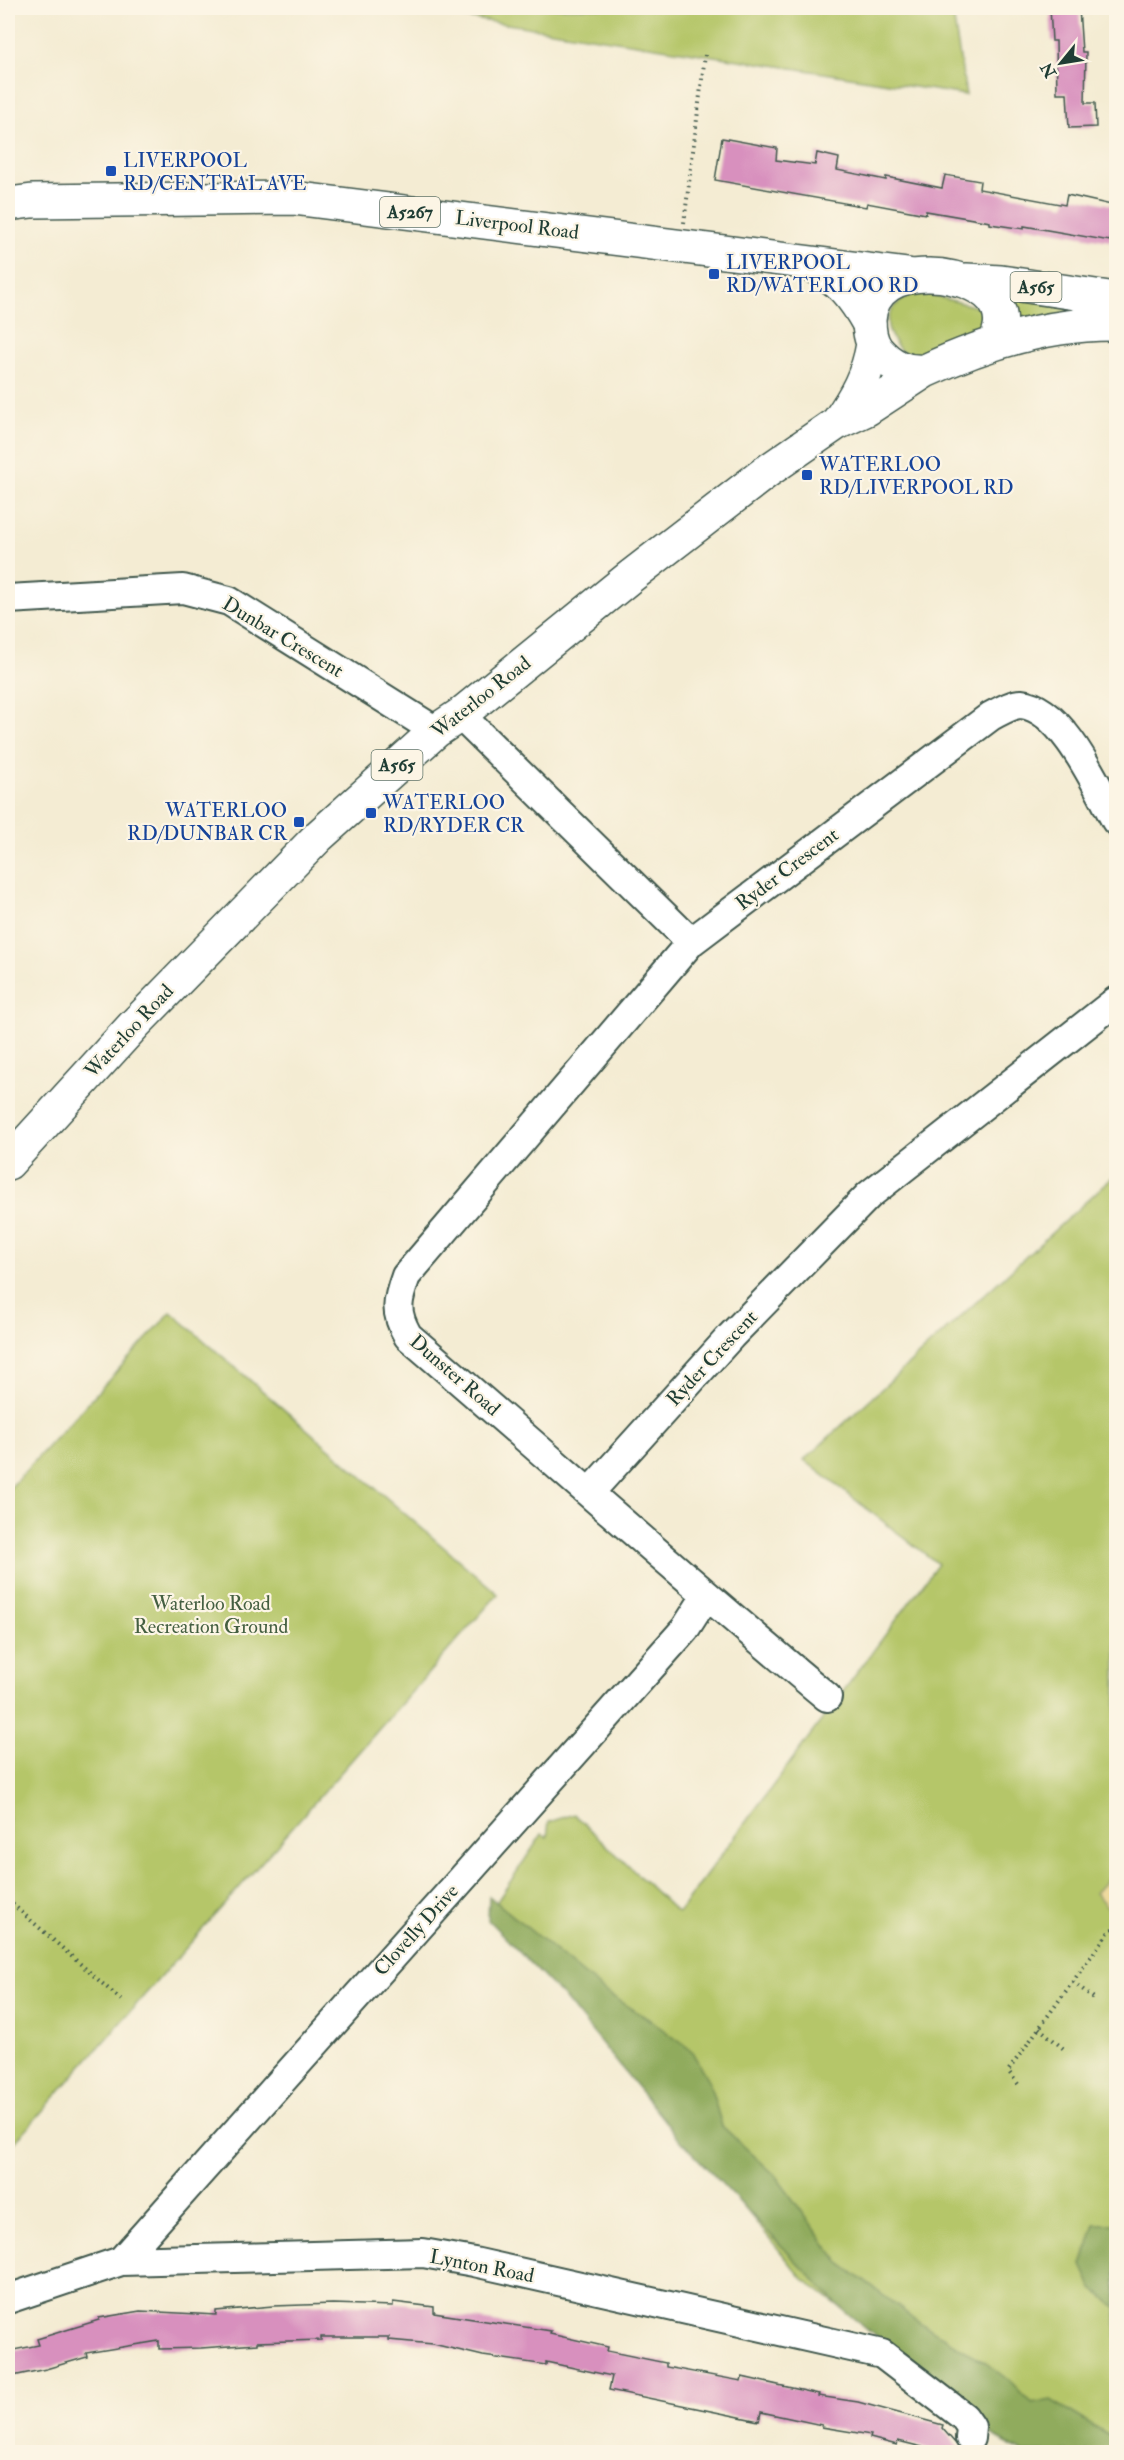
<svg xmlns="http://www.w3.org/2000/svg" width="1124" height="2460" font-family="'IM FELL Double Pica',serif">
  <rect width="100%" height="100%" fill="#fcf5e5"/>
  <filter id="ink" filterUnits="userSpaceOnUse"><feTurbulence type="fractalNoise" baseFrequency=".0167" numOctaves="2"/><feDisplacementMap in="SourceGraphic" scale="12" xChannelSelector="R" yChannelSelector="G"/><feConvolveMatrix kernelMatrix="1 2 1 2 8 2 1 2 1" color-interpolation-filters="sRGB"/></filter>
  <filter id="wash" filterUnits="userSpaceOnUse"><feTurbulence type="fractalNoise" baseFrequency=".008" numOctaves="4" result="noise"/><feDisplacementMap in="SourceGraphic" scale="24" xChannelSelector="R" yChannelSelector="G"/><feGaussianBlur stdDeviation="1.35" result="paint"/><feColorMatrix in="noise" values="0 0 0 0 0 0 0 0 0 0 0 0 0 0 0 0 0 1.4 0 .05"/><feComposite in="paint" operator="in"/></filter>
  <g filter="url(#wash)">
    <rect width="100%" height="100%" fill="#f4ecd3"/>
    <path fill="#b5c669" stroke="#6a824e" stroke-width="1.5" d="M 428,8 L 952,8 L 966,95 L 429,12 Z
      M 919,292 L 981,308 L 988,328 L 946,355 L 908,358 C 879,330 880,306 919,292 Z
      M 1006,292 L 1111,308 L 1016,327 L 1018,315 Z
      M 1116,1174 L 1116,2452 L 925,2371 L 803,2279 L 569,1995 L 490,1912 L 542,1834 L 547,1837 L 549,1822 L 574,1814 L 678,1913 L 938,1564 L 804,1460 Z
      M 171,1312 L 498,1594 L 8,2150 L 8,1490 Z"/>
    <path fill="#90ab5d" stroke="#587448" stroke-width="1.5" d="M 489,1896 L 604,1991 L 650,2020 L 691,2050 L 709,2082 L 722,2126 L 775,2175 L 839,2262 L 921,2324 L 986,2363 L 1012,2383 L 1032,2404 L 1051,2400 L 1116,2439 L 1116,2452 L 1023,2452 L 996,2438 L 839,2306 L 682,2142 L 567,2001 L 488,1920 Z
      M 1095,2224 L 1116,2224 L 1116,2307 L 1093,2289 L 1082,2265 Z"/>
    <path fill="#eeda9e" stroke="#868c69" stroke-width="1.5" d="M 1116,1870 L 1116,1913 L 1114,1914 L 1095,1893 Z"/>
    <g id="blocks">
      <path fill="#d890be" d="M 1050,8 L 1079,8 L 1082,52 L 1086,52 L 1085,103 L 1095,103 L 1096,127 L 1069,128 L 1067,93 L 1057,93 L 1056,41 L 1052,41 Z
        M 722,138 L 777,148 L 776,160 L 815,165 L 817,153 L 839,158 L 837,170 L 886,180 L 886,177 L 942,188 L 945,175 L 980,181 L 979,189 L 1065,205 L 1067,195 L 1116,206 L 1110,241 L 1024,226 L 1024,229 L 990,224 L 990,222 L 926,211 L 926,214 L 867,203 L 866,207 L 715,180 Z
        M 393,2302 L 434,2307 L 434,2313 L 551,2331 L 550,2334 L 608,2347 L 607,2351 L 666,2363 L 666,2367 L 741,2381 L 742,2377 L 819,2394 L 818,2396 L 858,2402 L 943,2425 L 942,2428 L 963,2452 L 942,2452 L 898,2441 L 897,2445 L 870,2438 L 871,2435 L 822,2427 L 822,2425 L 761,2412 L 759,2421 L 609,2390 L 612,2376 L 546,2362 L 546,2365 L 483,2356 L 433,2344 L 389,2340 L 389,2337 L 321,2337 L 321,2340 L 257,2342 L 257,2344 L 201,2348 L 159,2349 L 159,2341 L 86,2353 L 87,2357 L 46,2369 L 8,2377 L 8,2351 L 39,2345 L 37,2339 L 99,2320 L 99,2318 L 140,2311 L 216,2315 L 216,2311 L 273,2306 L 333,2304 L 393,2306 Z"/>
    </g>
  </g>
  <g filter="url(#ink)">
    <use href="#blocks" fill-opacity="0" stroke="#3f574c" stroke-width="1.5"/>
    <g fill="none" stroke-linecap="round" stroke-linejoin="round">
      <defs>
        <path id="minor" d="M 8,599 L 183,589 L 229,601 L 436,731
          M 460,715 L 691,942
          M 590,1492 L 731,1336 L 869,1195 L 1116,1001
          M 827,1697 C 685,1579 548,1456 408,1336 C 394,1312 397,1301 406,1276 L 691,942 L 991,716 C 999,712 1012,704 1021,704 C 1063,708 1097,787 1116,821
          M 121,2261 L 685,1629 L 706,1596
          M 8,2299 L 121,2261 L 423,2253 L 474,2262 L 882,2354 L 964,2417 L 971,2427 L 970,2438"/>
        <path id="major" d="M 8,204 L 32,201 L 293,198 L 908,275
          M 811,265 C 839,278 854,297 869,324"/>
        <path id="highway" d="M 966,280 L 1001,282 L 1116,299
          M 995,343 C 1000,331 1003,320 998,308 C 984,270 873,254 869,320 C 869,330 871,342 877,350 C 890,365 905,373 925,371 C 985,343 1050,323 1116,324
          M 838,422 C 856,396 868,375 873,344
          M 8,1163 L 134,1025 L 319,836 L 436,731 L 460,715 L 630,577 L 766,472 L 837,423 L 867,409 L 925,371"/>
      </defs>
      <use href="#minor" stroke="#3f574c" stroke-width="32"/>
      <use href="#major" stroke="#3f574c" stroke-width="36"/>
      <use href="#highway" stroke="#3f574c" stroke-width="36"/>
      <path stroke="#3f574c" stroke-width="4" stroke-dasharray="1.5 4.5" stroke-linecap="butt" d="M 684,223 L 705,55
        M 8,1900 L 121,2000
        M 1073,1982 L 1095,1999
        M 1039,2028 L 1065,2050
        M 1018,2084 L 1008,2071 L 1108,1933 L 1116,1926"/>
      <use href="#minor" stroke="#fff" stroke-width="28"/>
      <use href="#major" stroke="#fff" stroke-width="33"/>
      <use href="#highway" stroke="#fff" stroke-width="33"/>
    </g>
  </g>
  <g fill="#1a4fb4" stroke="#fcf5e5" stroke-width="2">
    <rect x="105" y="165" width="12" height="12" rx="3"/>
    <rect x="708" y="268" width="12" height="12" rx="3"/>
    <rect x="801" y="469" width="12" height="12" rx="3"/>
    <rect x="365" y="807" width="12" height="12" rx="3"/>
    <rect x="293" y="816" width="12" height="12" rx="3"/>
  </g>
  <g text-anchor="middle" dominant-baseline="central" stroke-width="4.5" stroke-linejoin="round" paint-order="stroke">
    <g fill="#fcf5e5" stroke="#617469" stroke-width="1.5">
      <rect x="380" y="197" width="60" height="30" rx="4.5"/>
      <rect x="1010.5" y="272" width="51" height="30" rx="4.5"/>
      <rect x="371.5" y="750" width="51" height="30" rx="4.5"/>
    </g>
    <g font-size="18" font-weight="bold" fill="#1f3d34">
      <text x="410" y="212">A5267</text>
      <text x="1036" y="287">A565</text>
      <text x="397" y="765">A565</text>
    </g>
    <g font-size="20" fill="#164399" stroke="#fcf5e5" text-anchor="start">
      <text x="123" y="160">LIVERPOOL<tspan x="123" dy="23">RD/CENTRAL AVE</tspan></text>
      <text x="726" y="262">LIVERPOOL<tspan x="726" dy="23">RD/WATERLOO RD</tspan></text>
      <text x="819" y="464">WATERLOO<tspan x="819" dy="23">RD/LIVERPOOL RD</tspan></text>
      <text x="383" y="802">WATERLOO<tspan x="383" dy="23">RD/RYDER CR</tspan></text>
      <text x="287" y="810" text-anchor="end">WATERLOO<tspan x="287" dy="23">RD/DUNBAR CR</tspan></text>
    </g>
    <g font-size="20" fill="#1f3d34" stroke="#fcf5e5">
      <text transform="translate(517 225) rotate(7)">Liverpool Road</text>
      <text transform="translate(283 637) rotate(31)">Dunbar Crescent</text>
      <text transform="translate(481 697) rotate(-38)">Waterloo Road</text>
      <text transform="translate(787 869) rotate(-37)">Ryder Crescent</text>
      <text transform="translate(129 1031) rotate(-47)">Waterloo Road</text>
      <text transform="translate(712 1358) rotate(-47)">Ryder Crescent</text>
      <text transform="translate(455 1375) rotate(41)">Dunster Road</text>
      <text transform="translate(416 1930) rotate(-48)">Clovelly Drive</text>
      <text transform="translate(482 2266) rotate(11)">Lynton Road</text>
    </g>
    <g font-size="20" fill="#445f41" stroke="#fcf5e5">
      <text x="211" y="1603">Waterloo Road<tspan x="211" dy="23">Recreation Ground</tspan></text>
    </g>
  </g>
  <rect width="1124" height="2460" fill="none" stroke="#fcf5e5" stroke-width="30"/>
  <g transform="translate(1061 63) rotate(240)" stroke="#fcf5e5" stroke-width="4.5" paint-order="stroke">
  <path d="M0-4.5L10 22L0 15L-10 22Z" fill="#1f3d34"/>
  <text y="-9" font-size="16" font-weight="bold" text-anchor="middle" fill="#1f3d34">N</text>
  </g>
</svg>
